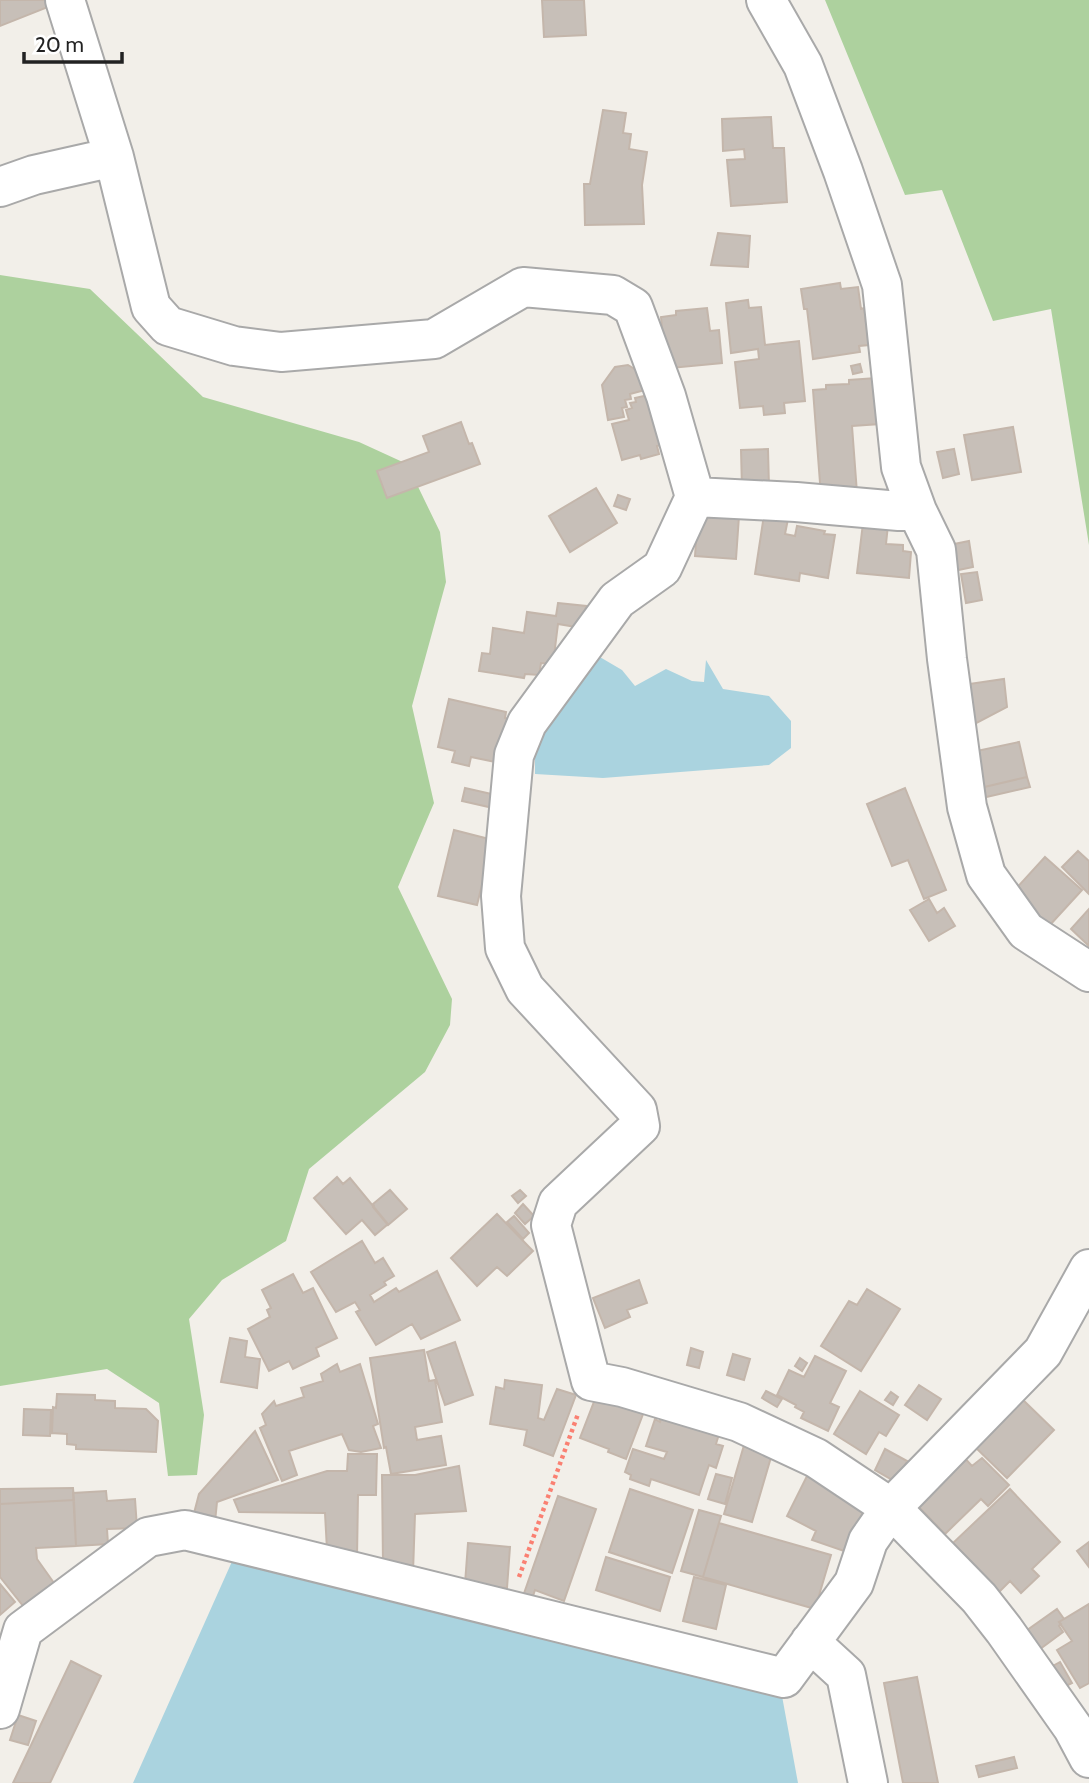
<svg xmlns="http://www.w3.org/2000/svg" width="1089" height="1783" font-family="Cabin,sans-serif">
  <rect width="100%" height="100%" fill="#f2efe9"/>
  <path fill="#add19e" d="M 825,0 L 1089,0 L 1089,545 L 1051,309 L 993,321 L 942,190 L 905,195 Z
    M 0,275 L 90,289 L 203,397 L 359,442 L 407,464 L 440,532 L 446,582 L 412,706 L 434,803 L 398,887 L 452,999 L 450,1025 L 425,1072 L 309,1169 L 286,1241 L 222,1280 L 189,1319 L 204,1415 L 197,1475 L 168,1476 L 159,1403 L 107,1369 L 0,1386 Z"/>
  <path fill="#aad3df" d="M 593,653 L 622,670 L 635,686 L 666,669 L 692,681 L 704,682 L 706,660 L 723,689 L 769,696 L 791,721 L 791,748 L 769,765 L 603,778 L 535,774 L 535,749 L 544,721 Z
    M 234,1557 L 782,1696 L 798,1783 L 133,1783 Z"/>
  <path fill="#c7bfb8" stroke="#c4b6ab" stroke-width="2" d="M 0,0 L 51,0 L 53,5 L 0,26 Z
    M 542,0 L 584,0 L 586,35 L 544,37 Z
    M 603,110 L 626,113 L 623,133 L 631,134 L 629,149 L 647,152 L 642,185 L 644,224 L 585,225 L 584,184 L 590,184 Z
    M 771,117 L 773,148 L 784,148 L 787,202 L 731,206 L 727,160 L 745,159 L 744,149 L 723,151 L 722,119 Z
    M 718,233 L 750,236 L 748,267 L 711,265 Z
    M 840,283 L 841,289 L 858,287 L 861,309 L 864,308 L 869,345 L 859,346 L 860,352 L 813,359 L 807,309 L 804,309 L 801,289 Z
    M 748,300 L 749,308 L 761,307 L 765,345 L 799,341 L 805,401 L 784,403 L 785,413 L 764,415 L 763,406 L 740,408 L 735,362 L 759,359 L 758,349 L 731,353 L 726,303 Z
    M 707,308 L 710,331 L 719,330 L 722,363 L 671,368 L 669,347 L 664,347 L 661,317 L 676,315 L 676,311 Z
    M 860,364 L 862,372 L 853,374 L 851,366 Z
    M 628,365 L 641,373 L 645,390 L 630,394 L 631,399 L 625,400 L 627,407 L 622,408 L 624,417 L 608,420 L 602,385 L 615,367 Z
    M 876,378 L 880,424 L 852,426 L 857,493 L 821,496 L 813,390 L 826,389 L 826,385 L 849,384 L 849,380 Z
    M 653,394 L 666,444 L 657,446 L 659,454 L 641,459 L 640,455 L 622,460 L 612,424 L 629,420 L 626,410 L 632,408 L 630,403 L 636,402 L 635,398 Z
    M 461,422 L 469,444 L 472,443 L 480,464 L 387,498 L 377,471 L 429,452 L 423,436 Z
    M 1013,427 L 1021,472 L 972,480 L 964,435 Z
    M 768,449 L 769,487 L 742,488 L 741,450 Z
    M 954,449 L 959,474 L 943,478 L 937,452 Z
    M 596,488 L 617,523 L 570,552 L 549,516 Z
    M 618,495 L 630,499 L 626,510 L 614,506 Z
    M 698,513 L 739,516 L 736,559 L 695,556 Z
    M 764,515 L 788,519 L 785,534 L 795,536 L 797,526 L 825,531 L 824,534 L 835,535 L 828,578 L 800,573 L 799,581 L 755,574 Z
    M 863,523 L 888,525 L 886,544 L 903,545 L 903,551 L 911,552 L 909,578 L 857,573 Z
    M 969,541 L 973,567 L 949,572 L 944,546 Z
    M 977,572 L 982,600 L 966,603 L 961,574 Z
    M 558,603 L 586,606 L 582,628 L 558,624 L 553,664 L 541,663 L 539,675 L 525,674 L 524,678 L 479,671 L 482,653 L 490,654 L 493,628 L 524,633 L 527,612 L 556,616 Z
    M 1004,679 L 1007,707 L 967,728 L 962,685 Z
    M 449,699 L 506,712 L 505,718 L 510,719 L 500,763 L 471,757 L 469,766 L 452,762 L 455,751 L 438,747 Z
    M 1019,742 L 1027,777 L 980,788 L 972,752 Z
    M 1027,777 L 1030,787 L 982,798 L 980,788 Z
    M 465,788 L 496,795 L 493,808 L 462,801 Z
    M 905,788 L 946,890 L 924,899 L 908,860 L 892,866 L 867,804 Z
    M 454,830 L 493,840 L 477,905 L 438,896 Z
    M 1078,851 L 1089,861 L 1089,894 L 1062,867 Z
    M 1045,857 L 1082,890 L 1049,926 L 1012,893 Z
    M 929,899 L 937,913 L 944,908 L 955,926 L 929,941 L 910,910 Z
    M 1089,909 L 1089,946 L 1071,929 Z
    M 337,1177 L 343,1184 L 350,1178 L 388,1224 L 375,1235 L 362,1220 L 346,1234 L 314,1198 Z
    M 390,1190 L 407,1209 L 388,1225 L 373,1207 L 374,1206 L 373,1204 Z
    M 520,1190 L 526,1196 L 518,1203 L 512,1196 Z
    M 523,1204 L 534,1216 L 525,1224 L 515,1213 Z
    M 497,1214 L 533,1251 L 507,1276 L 497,1267 L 477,1286 L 451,1258 Z
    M 514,1216 L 529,1233 L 523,1239 L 507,1222 Z
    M 362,1241 L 375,1263 L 383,1258 L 394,1276 L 384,1282 L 386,1285 L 370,1295 L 374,1302 L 396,1288 L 399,1292 L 437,1271 L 460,1320 L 421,1339 L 412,1324 L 376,1345 L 356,1312 L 360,1310 L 355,1302 L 336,1312 L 311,1272 Z
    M 293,1274 L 303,1293 L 313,1288 L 337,1338 L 316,1348 L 319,1356 L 293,1369 L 289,1361 L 269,1371 L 248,1329 L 270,1317 L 267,1310 L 271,1308 L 262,1290 Z
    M 639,1280 L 647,1303 L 627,1310 L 630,1317 L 605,1328 L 593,1298 Z
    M 867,1289 L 900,1309 L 861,1371 L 821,1346 L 849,1301 L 857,1305 Z
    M 230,1338 L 247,1341 L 245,1357 L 260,1359 L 257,1388 L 221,1382 Z
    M 455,1342 L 473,1395 L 445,1405 L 427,1352 Z
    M 691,1348 L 703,1352 L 699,1368 L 687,1365 Z
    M 424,1350 L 429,1381 L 435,1380 L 442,1422 L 415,1427 L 417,1440 L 441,1436 L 446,1465 L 391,1474 L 386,1447 L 384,1448 L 370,1358 Z
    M 733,1354 L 750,1359 L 744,1380 L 727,1375 Z
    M 815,1356 L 846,1371 L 830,1403 L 839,1407 L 828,1431 L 801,1418 L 804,1412 L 795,1407 L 796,1405 L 777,1395 L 789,1370 L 804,1377 Z
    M 800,1358 L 807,1363 L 802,1371 L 795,1366 Z
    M 337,1364 L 340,1372 L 360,1364 L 378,1424 L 373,1426 L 381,1448 L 361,1452 L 349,1450 L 342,1434 L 289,1451 L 297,1475 L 282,1481 L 260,1428 L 266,1425 L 262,1414 L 274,1401 L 276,1406 L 304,1397 L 301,1388 L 323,1381 L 321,1374 Z
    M 505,1380 L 542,1385 L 538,1418 L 544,1420 L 557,1389 L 576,1395 L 553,1456 L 524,1445 L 527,1430 L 490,1424 L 496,1387 L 504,1389 Z
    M 919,1385 L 941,1399 L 927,1420 L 905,1405 Z
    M 766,1391 L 782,1399 L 777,1407 L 762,1398 Z
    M 860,1391 L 899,1415 L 886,1436 L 879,1432 L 866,1454 L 834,1434 Z
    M 891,1392 L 898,1397 L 893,1405 L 885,1400 Z
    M 57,1394 L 95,1395 L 95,1400 L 115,1401 L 115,1408 L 146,1409 L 158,1421 L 156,1452 L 76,1449 L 76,1445 L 67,1444 L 67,1434 L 52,1433 L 53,1407 L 56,1408 Z
    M 597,1394 L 645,1409 L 626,1459 L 608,1452 L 609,1449 L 580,1438 Z
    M 1021,1398 L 1054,1430 L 1007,1478 L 974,1446 Z
    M 24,1409 L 51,1410 L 50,1436 L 23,1435 Z
    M 663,1412 L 720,1431 L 716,1444 L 723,1446 L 716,1468 L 709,1465 L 699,1495 L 651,1479 L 649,1486 L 630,1479 L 631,1475 L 625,1472 L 633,1449 L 664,1459 L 667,1452 L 646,1446 L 655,1419 L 660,1422 Z
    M 255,1431 L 278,1480 L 217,1502 L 215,1522 L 193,1517 L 199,1494 Z
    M 747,1435 L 774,1447 L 752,1522 L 724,1514 Z
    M 885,1449 L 907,1461 L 896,1482 L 875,1470 Z
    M 960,1453 L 972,1466 L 982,1458 L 1009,1485 L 988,1506 L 981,1499 L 945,1534 L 912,1500 Z
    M 348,1454 L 377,1454 L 376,1495 L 358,1495 L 357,1558 L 327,1550 L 325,1513 L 239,1512 L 234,1500 L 327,1471 L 347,1471 Z
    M 459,1466 L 466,1511 L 415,1514 L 413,1573 L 383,1564 L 382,1475 L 415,1475 Z
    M 716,1474 L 732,1478 L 725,1504 L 708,1499 Z
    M 807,1476 L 837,1490 L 874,1515 L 850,1553 L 812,1540 L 816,1531 L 787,1516 Z
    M 73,1488 L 74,1500 L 0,1504 L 0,1489 Z
    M 630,1489 L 693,1510 L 672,1573 L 609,1552 Z
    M 1010,1489 L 1060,1542 L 1032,1569 L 1039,1576 L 1021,1593 L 1010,1581 L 999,1592 L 953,1543 Z
    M 106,1491 L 107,1501 L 135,1499 L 137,1528 L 107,1529 L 108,1544 L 76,1546 L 73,1493 Z
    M 558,1496 L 596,1509 L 564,1601 L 535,1590 L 531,1602 L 522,1599 Z
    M 74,1500 L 76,1546 L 36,1548 L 37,1559 L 54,1583 L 24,1607 L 0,1577 L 0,1504 Z
    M 699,1510 L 721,1516 L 703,1577 L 681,1571 Z
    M 719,1523 L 831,1555 L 815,1609 L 703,1577 Z
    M 1089,1542 L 1089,1567 L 1077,1551 Z
    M 468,1543 L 510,1547 L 507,1588 L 465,1584 Z
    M 606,1557 L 670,1577 L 660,1611 L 596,1590 Z
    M 694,1577 L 726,1585 L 716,1629 L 683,1621 Z
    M 0,1584 L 15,1602 L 0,1615 Z
    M 1089,1604 L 1089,1683 L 1080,1688 L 1057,1650 L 1072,1641 L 1059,1622 Z
    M 1057,1609 L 1064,1619 L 1059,1622 L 1061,1624 L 1059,1626 L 1063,1632 L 1036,1652 L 1023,1633 Z
    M 71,1661 L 101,1676 L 50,1783 L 13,1783 Z
    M 1060,1662 L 1072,1683 L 1064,1687 L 1053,1666 Z
    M 917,1677 L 938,1783 L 903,1783 L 884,1683 Z
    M 18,1715 L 36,1721 L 28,1745 L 10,1740 Z
    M 1014,1757 L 1017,1768 L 979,1777 L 976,1766 Z"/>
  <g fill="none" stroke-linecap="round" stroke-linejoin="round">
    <defs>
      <path id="minor" d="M 65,0 L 114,157 L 151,307 L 168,326 L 234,346 L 281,352 L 434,339 L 523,287 L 613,295 L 633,307 L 666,396 L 695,497 L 796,502 L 899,511 L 917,511
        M 766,0 L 803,65 L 843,171 L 882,285 L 901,467 L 917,511 L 936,550 L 947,659 L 967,807 L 986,875 L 1026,931 L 1089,972
        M 0,187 L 34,175 L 114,157
        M 695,497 L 662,568 L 617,600 L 527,723 L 514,755 L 501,896 L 505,948 L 525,989 L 637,1110 L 640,1126 L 558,1203 L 551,1225 L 591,1381 L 622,1387 L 739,1422 L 816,1458 L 891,1508 L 979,1598 L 1004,1630 L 1073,1728 L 1089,1758
        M 810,1642 L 846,1675 L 868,1783
        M 0,1709 L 23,1630 L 148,1537 L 185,1530 L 784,1678 L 854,1583 L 868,1541 L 891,1508 L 1043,1352 L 1089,1269"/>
    </defs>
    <use href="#minor" stroke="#a9a9a9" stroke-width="42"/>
    <path stroke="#fa8072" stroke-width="4.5" stroke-dasharray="3.5 3.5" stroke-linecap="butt" d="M 519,1577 L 578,1414"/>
    <use href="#minor" stroke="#fff" stroke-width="38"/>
  </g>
  <path d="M24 52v10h98v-10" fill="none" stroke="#222222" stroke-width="3.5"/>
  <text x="35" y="52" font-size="21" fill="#222222" stroke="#ffffff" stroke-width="5" paint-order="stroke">20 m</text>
</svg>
